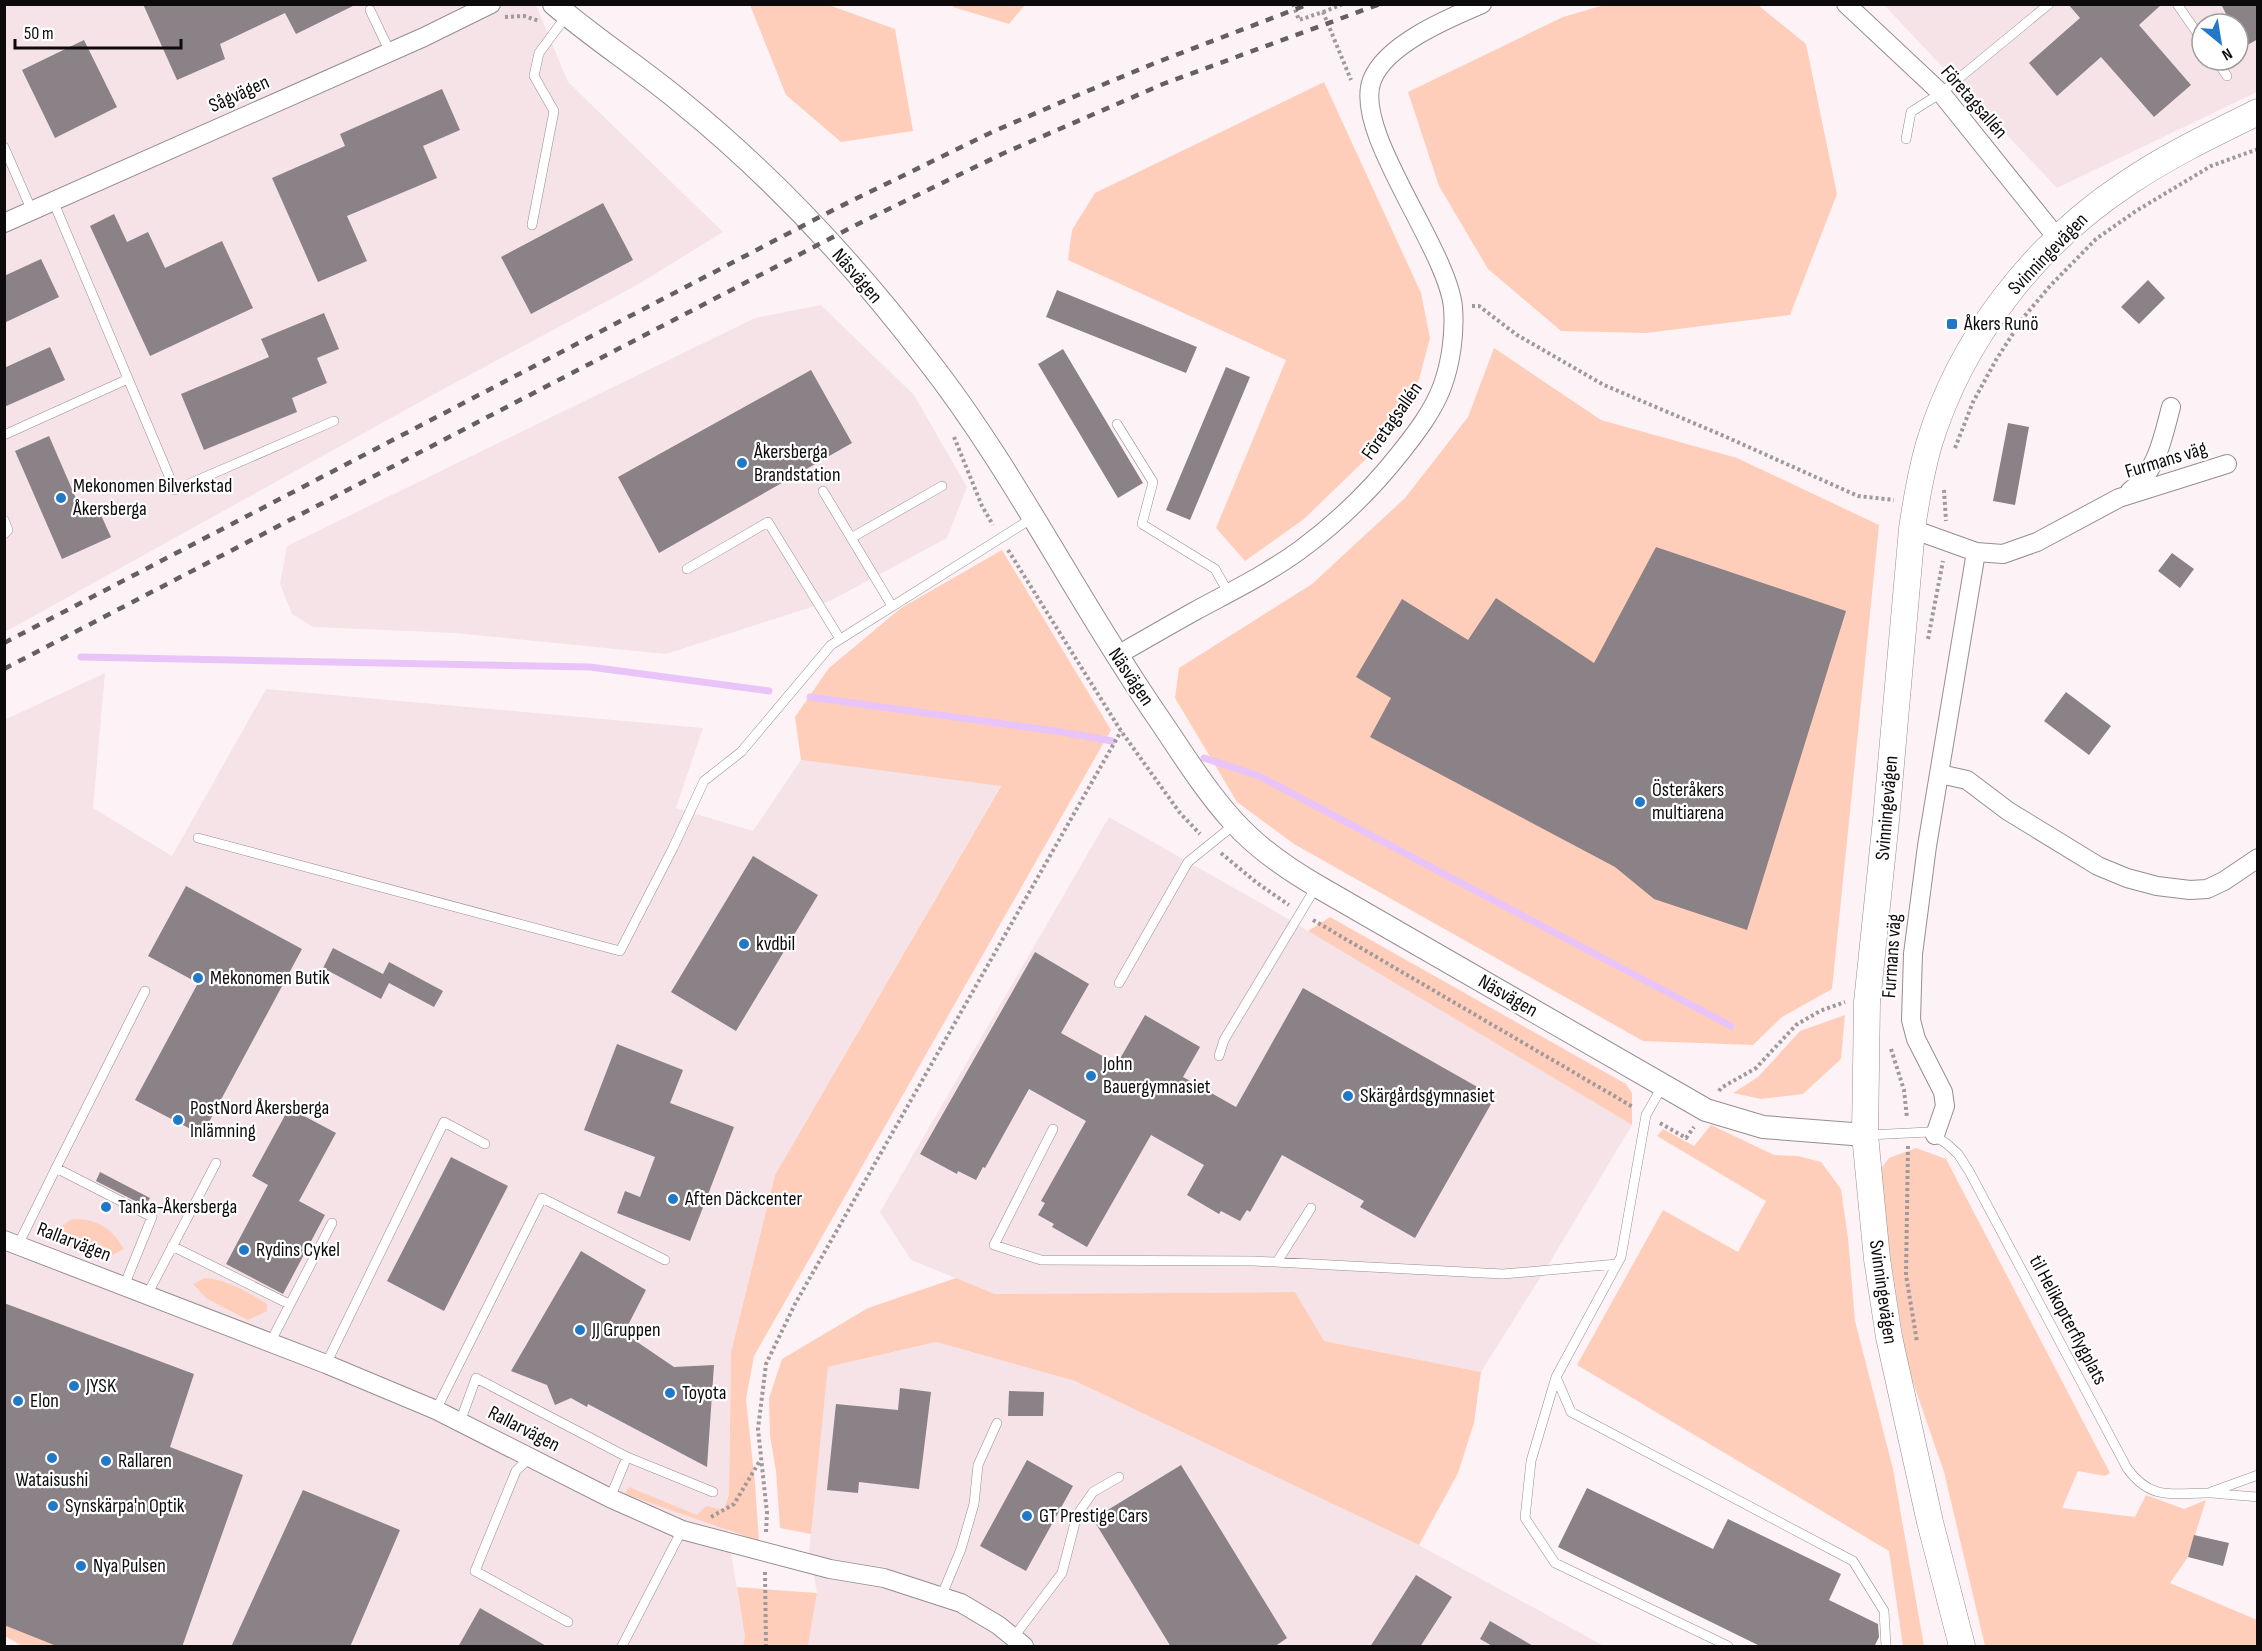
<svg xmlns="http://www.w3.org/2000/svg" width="2262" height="1651" font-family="'Sofia Sans Condensed',sans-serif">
  <rect width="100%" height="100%" fill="#fdf3f6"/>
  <path fill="#f5e3e8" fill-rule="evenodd" d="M 5,5 L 536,5 L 568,82 L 723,232 L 637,285 L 438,392 L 5,632 Z
    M 1884,5 L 2257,5 L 2257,92 L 2057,188 ZM 2202,24 L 2238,24 L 2238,60 L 2202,60 Z
    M 821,305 L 914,395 L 967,487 L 947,538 L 830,601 L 666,654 L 455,633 L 313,627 L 292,614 L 280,584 L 287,546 L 755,318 Z
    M 105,673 L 93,808 L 172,856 L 266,689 L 703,728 L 676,808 L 753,831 L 801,760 L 1001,785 L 775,1175 L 731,1352 L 729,1494 L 724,1510 L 745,1637 L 743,1646 L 23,1646 L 5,1636 L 4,720 Z
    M 1109,817 L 1273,910 L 1632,1125 L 1547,1267 L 1481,1372 L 1323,1341 L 1295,1292 L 995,1294 L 911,1260 L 880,1212 Z
    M 936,1342 L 1075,1381 L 1419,1545 L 1604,1646 L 808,1646 L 817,1593 L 809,1551 L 828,1367 Z"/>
  <path fill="#ffcebb" d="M 750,5 L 829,5 L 895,29 L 913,131 L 841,142 L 786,95 Z
    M 954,5 L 954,4 L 1025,5 L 1009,24 L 953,7 Z
    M 1604,5 L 1758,5 L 1806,44 L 1837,194 L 1790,315 L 1646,333 L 1561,331 L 1488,269 L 1439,186 L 1408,92 L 1563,17 Z
    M 1324,82 L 1421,293 L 1430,338 L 1414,398 L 1367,458 L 1304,519 L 1245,561 L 1216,528 L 1286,360 L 1068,260 L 1072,230 L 1095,193 Z
    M 1494,348 L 1601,420 L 1737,458 L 1879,525 L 1832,989 L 1782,1017 L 1753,1045 L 1643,1041 L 1294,844 L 1237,802 L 1175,698 L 1179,668 L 1312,584 L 1405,498 L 1468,417 Z
    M 1002,550 L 1111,730 L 754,1356 L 746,1399 L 755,1484 L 759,1541 L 625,1494 L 629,1487 L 697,1515 L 706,1506 L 724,1510 L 729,1494 L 731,1352 L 775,1175 L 1001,786 L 801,760 L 795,717 L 829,668 L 901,608 Z
    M 1330,917 L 1626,1084 L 1632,1093 L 1632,1125 L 1308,931 Z
    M 1845,1015 L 1841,1059 L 1803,1094 L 1761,1099 L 1733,1093 L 1758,1077 L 1800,1031 Z
    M 1711,1125 L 1774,1155 L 1798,1156 L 1821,1162 L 1841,1189 L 1848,1238 L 1855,1321 L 1893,1469 L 1924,1646 L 1903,1646 L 1889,1551 L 1577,1365 L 1663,1210 L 1738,1252 L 1766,1201 L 1657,1136 L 1663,1129 L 1694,1146 Z
    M 1916,1148 L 1946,1159 L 2110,1473 L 2105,1476 L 2078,1471 L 2062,1508 L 2135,1517 L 2146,1495 L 2184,1509 L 2206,1500 L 2188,1557 L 2170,1583 L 2257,1620 L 2257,1646 L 1985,1646 L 1944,1472 L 1907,1365 L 1884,1216 L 1880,1170 L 1889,1158 Z
    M 72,1219 C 96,1218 112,1228 124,1249 L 103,1260 L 63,1245 L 58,1237 L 60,1227 Z
    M 205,1278 C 226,1279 250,1293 267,1304 L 267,1311 L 248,1320 L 206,1298 L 193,1284 Z
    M 956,1278 L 995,1294 L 1295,1292 L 1324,1341 L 1481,1372 L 1474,1423 L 1458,1473 L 1419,1545 L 1075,1381 L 936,1342 L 828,1367 L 811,1534 L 780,1528 L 776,1471 L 770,1436 L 769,1398 L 782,1359 L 868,1308 Z
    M 737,1587 L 817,1593 L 808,1646 L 743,1646 L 745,1637 Z
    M 5,1625 L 59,1646 L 22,1646 L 5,1636 Z"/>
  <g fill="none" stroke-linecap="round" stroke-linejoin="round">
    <path stroke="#e8c4f8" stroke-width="7" d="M 81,657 L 590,667 L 769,691
      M 810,697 L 1062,732 L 1112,741
      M 1204,758 L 1259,776 L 1731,1026"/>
  </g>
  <path fill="#8a8287" d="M 143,4 L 357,4 L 296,34 L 285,13 L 220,44 L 225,59 L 177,80 Z
    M 2068,4 L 2162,4 L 2139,25 L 2191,85 L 2154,117 L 2101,57 L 2057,96 L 2029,63 L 2080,18 Z
    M 2221,4 L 2258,4 L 2258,39 L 2244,47 L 2238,36 L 2238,24 L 2231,24 Z
    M 84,40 L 117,107 L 55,138 L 22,70 Z
    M 442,89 L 460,130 L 423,146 L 437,178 L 347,216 L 367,261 L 318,282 L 272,178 L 345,146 L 340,134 Z
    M 603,203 L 633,260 L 531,314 L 501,257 Z
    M 114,214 L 127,242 L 148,232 L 165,268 L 222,241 L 253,308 L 150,356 L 90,226 Z
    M 41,259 L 59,297 L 4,323 L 4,276 Z
    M 2148,280 L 2165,298 L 2139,324 L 2121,307 Z
    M 1057,290 L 1197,347 L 1186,373 L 1046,317 Z
    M 324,313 L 339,349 L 317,358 L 327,383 L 292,398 L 297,412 L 204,450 L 181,394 L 269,357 L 261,339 Z
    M 50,347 L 65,380 L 4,407 L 4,368 Z
    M 1063,349 L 1143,483 L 1118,498 L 1038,364 Z
    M 1226,367 L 1250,377 L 1190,520 L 1166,510 Z
    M 811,370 L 852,443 L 659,553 L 618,477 Z
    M 2008,423 L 2029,427 L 2015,505 L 1993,501 Z
    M 49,436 L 81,510 L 96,504 L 111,537 L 62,559 L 15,451 Z
    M 1656,547 L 1846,611 L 1747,930 L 1654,899 L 1615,867 L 1370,737 L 1391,698 L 1356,677 L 1402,599 L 1468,640 L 1496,598 L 1594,663 Z
    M 2172,553 L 2194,569 L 2180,588 L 2158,571 Z
    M 2066,692 L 2111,726 L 2089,755 L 2044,721 Z
    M 753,856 L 818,895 L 736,1031 L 671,992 Z
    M 186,886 L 302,949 L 202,1135 L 135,1100 L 198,983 L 148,956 Z
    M 333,948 L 383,974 L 389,962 L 443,991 L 434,1007 L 389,983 L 381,999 L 323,968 Z
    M 1035,952 L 1089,984 L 1061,1033 L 1117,1064 L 1145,1015 L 1200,1047 L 1183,1077 L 1236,1107 L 1303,988 L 1495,1097 L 1415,1238 L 1360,1207 L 1364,1201 L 1282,1155 L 1250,1212 L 1247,1210 L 1240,1221 L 1221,1211 L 1219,1214 L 1187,1195 L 1204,1165 L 1151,1135 L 1087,1247 L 1052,1227 L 1054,1224 L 1038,1215 L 1045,1203 L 1041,1201 L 1086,1121 L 1029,1089 L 985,1168 L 983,1167 L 976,1180 L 958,1171 L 957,1174 L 920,1154 Z
    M 617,1044 L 683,1070 L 670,1103 L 734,1127 L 690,1241 L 617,1213 L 625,1191 L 640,1197 L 655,1157 L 584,1130 Z
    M 289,1108 L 336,1133 L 299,1201 L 325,1215 L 283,1294 L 226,1264 L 268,1185 L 252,1176 Z
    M 451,1157 L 508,1186 L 444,1311 L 387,1281 Z
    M 100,1172 L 150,1198 L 145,1206 L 96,1181 Z
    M 581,1251 L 646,1290 L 624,1333 L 674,1367 L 714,1365 L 707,1467 L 588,1404 L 587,1407 L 571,1398 L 555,1405 L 547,1385 L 511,1371 Z
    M 4,1303 L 194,1374 L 170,1447 L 243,1475 L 182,1647 L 59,1647 L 4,1625 Z
    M 900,1388 L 931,1392 L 919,1489 L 859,1482 L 858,1493 L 827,1490 L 836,1404 L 898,1410 Z
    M 1009,1391 L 1044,1392 L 1043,1416 L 1008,1416 Z
    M 1027,1460 L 1073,1486 L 1026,1571 L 980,1546 Z
    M 1181,1465 L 1287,1638 L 1274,1647 L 1171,1647 L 1093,1519 Z
    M 1587,1488 L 1713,1549 L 1728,1519 L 1841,1574 L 1829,1600 L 1878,1624 L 1879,1637 L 1874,1647 L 1762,1647 L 1558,1547 Z
    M 303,1490 L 400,1530 L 350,1647 L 231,1647 Z
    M 2194,1535 L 2229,1543 L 2223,1566 L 2188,1557 Z
    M 1416,1575 L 1452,1597 L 1420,1647 L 1370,1647 Z
    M 480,1608 L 548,1647 L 458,1647 Z
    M 1490,1621 L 1535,1647 L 1494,1647 L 1480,1639 Z"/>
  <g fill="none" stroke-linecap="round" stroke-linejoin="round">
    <defs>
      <path id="service" d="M 2177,4 L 2202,40
        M 370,10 L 390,52
        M 2216,60 L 2227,76
        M 1906,139 L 1911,112 L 1941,93 L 2049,4
        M 4,147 L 32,211
        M 53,201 L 175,490 L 334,421
        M 532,225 L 554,111 L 534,76 L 539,53 L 567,15
        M 1117,424 L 1153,482 L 1142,524 L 1215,569 L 1229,594
        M 4,435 L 128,379
        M 823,491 L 892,606
        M 4,520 L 8,530 L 4,534
        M 851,538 L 942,486
        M 687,569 L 768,522 L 840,639
        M 198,838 L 620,951 L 673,848 L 704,781 L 741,752 L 831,645 L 1034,517
        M 1119,983 L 1188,862 L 1235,824
        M 1219,1056 L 1224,1040 L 1316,887
        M 1663,1085 L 1646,1115 L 1621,1257 L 1556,1377 L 1531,1461 L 1525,1518 L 1555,1563 L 1728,1646
        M 1053,1129 L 994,1245 L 1041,1260 L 1254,1261 L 1503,1274 L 1617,1264
        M 1868,1135 L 1929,1132 L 1947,1144 L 1958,1154 L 1969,1171 L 2127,1468 C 2152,1503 2176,1492 2211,1493 C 2226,1494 2242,1496 2258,1497
        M 56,1168 L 145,991
        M 18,1245 L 56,1168 L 152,1217 L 124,1286
        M 172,1246 L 289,1304
        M 1277,1262 L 1311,1208
        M 147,1295 L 216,1163
        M 270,1343 L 332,1223
        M 326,1364 L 444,1122 L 485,1144
        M 1556,1377 L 1571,1412 L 1853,1561 L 1884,1611 L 1886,1646
        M 436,1410 L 542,1198 L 665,1260
        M 460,1422 L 476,1378 L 627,1457 L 713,1492
        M 530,1457 L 516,1471 L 475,1571 L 568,1622
        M 2211,1492 L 2258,1475
        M 610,1498 L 627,1457
        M 941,1597 L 961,1549 L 974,1504 L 978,1465 L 997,1423
        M 1013,1638 L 1062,1573 L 1077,1515 L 1093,1492 L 1119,1477
        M 622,1646 L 682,1530"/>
      <path id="minor" d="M 1846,4 L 1941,93 L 2058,239
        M 4,223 L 424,37 L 491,4
        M 2130,491 C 2157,472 2163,437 2171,407
        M 1912,529 L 1976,552 L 2003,554 L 2037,542 L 2119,498 L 2227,464
        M 1116,656 C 1142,641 1168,626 1195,611 C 1230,592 1267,574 1300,550 C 1338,522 1372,489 1401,452 C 1416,433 1433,411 1442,387 C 1451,363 1455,333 1453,307 C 1447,248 1352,131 1372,80 C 1386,44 1449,18 1482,4
        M 1940,774 L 1967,780 L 2008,811 L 2098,866 L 2127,878 L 2157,886 L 2190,890 L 2207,889 L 2224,881 L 2258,858
        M 1935,1135 L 1945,1106 L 1943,1092 L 1916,1039 L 1911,1020 L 1913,954 L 1927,846 L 1976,552
        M 4,1240 L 326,1364 L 436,1410 L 610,1498 L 682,1530 L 830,1569 L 884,1578 L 961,1603 L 998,1625 L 1024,1646"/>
      <path id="tertiary" d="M 554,4 C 595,39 640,68 681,102 C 772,176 855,265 926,358 C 1014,470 1076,599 1157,716 C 1181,751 1204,789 1233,821 C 1257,848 1286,868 1317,886 L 1706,1110 L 1763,1127 L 1865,1135"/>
      <path id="secondary" d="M 1962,1646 L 1930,1522 L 1889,1337 L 1877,1259 L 1865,1135 L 1867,1002 L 1886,820 L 1912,529 C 1916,501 1921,472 1929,444 C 1961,339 2034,245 2126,184 C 2167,156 2213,134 2258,112"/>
    </defs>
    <use href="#service" stroke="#968d8f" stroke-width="10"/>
    <use href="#minor" stroke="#968d8f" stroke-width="20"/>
    <use href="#tertiary" stroke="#968d8f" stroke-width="24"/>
    <use href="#secondary" stroke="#968d8f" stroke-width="27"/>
    <path stroke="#a0999b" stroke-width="4" stroke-dasharray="3 3" stroke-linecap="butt" d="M 1293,4 L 1299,20 L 1323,12 L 1351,80
      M 1323,12 L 1343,4
      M 505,17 L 524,16 L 539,21
      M 1472,306 L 1479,306 L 1517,335 L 1604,385 L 1724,436 L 1858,496 L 1894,500
      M 954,437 L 982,506 L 993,525
      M 1955,448 L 1973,402 L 1996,360 L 2023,318 L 2050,286 L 2096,239 L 2136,211 L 2211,166 L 2258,149
      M 1944,490 L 1946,521
      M 1008,550 L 1121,731 L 1180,813 L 1200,834
      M 1928,639 L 1943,561
      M 1221,853 L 1257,883 L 1289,905
      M 1313,920 L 1633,1107
      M 1891,1049 L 1904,1090 L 1907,1118
      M 1719,1091 L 1721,1088 L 1756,1068 L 1796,1025 L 1820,1011 L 1845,1002
      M 1660,1123 L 1686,1138 L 1694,1127
      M 1908,1146 L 1906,1275 L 1917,1342
      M 711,1517 L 734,1504 L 761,1459
      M 766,1532 L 767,1513 L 758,1429 L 766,1364 L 795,1304 L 1121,731
      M 765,1572 L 766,1646"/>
    <use href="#service" stroke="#fff" stroke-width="9"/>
    <use href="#minor" stroke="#fff" stroke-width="18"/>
    <use href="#tertiary" stroke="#fff" stroke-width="22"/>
    <use href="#secondary" stroke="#fff" stroke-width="26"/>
    <path stroke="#655f61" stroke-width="4.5" stroke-dasharray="8 8" stroke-linecap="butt" d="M 4,643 L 835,209 L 992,132 L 1078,95 L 1155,63 L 1309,4
      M 4,669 L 856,225 L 1002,154 L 1163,84 L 1380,4"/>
  </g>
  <g fill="#2178c6" stroke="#fff" stroke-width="2">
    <rect x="1946" y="318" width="12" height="12" rx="3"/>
    <circle cx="742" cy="463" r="6"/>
    <circle cx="61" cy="498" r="6"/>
    <circle cx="1640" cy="802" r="6"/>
    <circle cx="744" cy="944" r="6"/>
    <circle cx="198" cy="978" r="6"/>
    <circle cx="1091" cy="1076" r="6"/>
    <circle cx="1348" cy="1096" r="6"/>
    <circle cx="178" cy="1120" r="6"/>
    <circle cx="673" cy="1199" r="6"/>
    <circle cx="106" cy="1207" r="6"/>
    <circle cx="244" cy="1250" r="6"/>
    <circle cx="580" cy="1330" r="6"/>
    <circle cx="74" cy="1386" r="6"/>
    <circle cx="670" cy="1393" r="6"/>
    <circle cx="18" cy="1401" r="6"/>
    <circle cx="52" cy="1458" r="6"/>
    <circle cx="106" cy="1461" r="6"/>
    <circle cx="53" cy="1506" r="6"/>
    <circle cx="1027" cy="1516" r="6"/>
    <circle cx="81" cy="1566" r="6"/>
  </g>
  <g text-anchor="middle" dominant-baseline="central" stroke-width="4.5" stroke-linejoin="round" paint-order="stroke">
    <g font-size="20" fill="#0d0a0b" stroke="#fff">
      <text transform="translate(239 94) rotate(-24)">Sågvägen</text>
      <text transform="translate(1974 102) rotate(49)">Företagsallén</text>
      <text transform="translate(2048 254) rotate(-46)">Svinningevägen</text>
      <text transform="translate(857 276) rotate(49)">Näsvägen</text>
      <text transform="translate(1392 421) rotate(-55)">Företagsallén</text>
      <text transform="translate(2166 460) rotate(-17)">Furmans väg</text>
      <text transform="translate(1131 677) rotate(56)">Näsvägen</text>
      <text transform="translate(1887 808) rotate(-85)">Svinningevägen</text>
      <text transform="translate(1892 956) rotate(-86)">Furmans väg</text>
      <text transform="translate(1508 996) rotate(30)">Näsvägen</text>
      <text transform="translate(74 1242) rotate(21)">Rallarvägen</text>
      <text transform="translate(1883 1292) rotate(82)">Svinningevägen</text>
      <text transform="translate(2068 1320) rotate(62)">til Helikopterflygplats</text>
      <text transform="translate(524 1429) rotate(27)">Rallarvägen</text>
    </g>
    <g font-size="20" fill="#0d0a0b" stroke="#fff" text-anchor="start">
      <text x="1964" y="324">Åkers Runö</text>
      <text x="754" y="452">Åkersberga<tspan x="754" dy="23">Brandstation</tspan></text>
      <text x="73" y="486">Mekonomen Bilverkstad<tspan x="73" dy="23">Åkersberga</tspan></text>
      <text x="1652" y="790">Österåkers<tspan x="1652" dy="23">multiarena</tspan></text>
      <text x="756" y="944">kvdbil</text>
      <text x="210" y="978">Mekonomen Butik</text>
      <text x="1103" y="1064">John<tspan x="1103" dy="23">Bauergymnasiet</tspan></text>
      <text x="1360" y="1096">Skärgårdsgymnasiet</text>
      <text x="190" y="1108">PostNord Åkersberga<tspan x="190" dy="23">Inlämning</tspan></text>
      <text x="685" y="1199">Aften Däckcenter</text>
      <text x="118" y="1207">Tanka-Åkersberga</text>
      <text x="256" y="1250">Rydins Cykel</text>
      <text x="592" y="1330">JJ Gruppen</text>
      <text x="86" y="1386">JYSK</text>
      <text x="682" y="1393">Toyota</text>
      <text x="30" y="1401">Elon</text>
      <text x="118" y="1461">Rallaren</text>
      <text x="52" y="1480" text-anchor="middle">Wataisushi</text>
      <text x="65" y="1506">Synskärpa'n Optik</text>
      <text x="1039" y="1516">GT Prestige Cars</text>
      <text x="93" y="1566">Nya Pulsen</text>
    </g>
  </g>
  <rect width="2262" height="1651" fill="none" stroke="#0d0a0b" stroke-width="12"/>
  <g transform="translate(2220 42) rotate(150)"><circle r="28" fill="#ffffff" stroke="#9e9d9d" stroke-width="1.5"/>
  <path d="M0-4.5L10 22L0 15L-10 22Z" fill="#2178c6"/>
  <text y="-9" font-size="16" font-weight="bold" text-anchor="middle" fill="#0d0a0b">N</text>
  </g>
  <path d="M15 39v9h166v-9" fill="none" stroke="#0d0a0b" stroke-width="3"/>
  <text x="24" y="39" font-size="18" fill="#0d0a0b" stroke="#ffffff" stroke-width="4.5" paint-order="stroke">50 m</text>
</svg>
